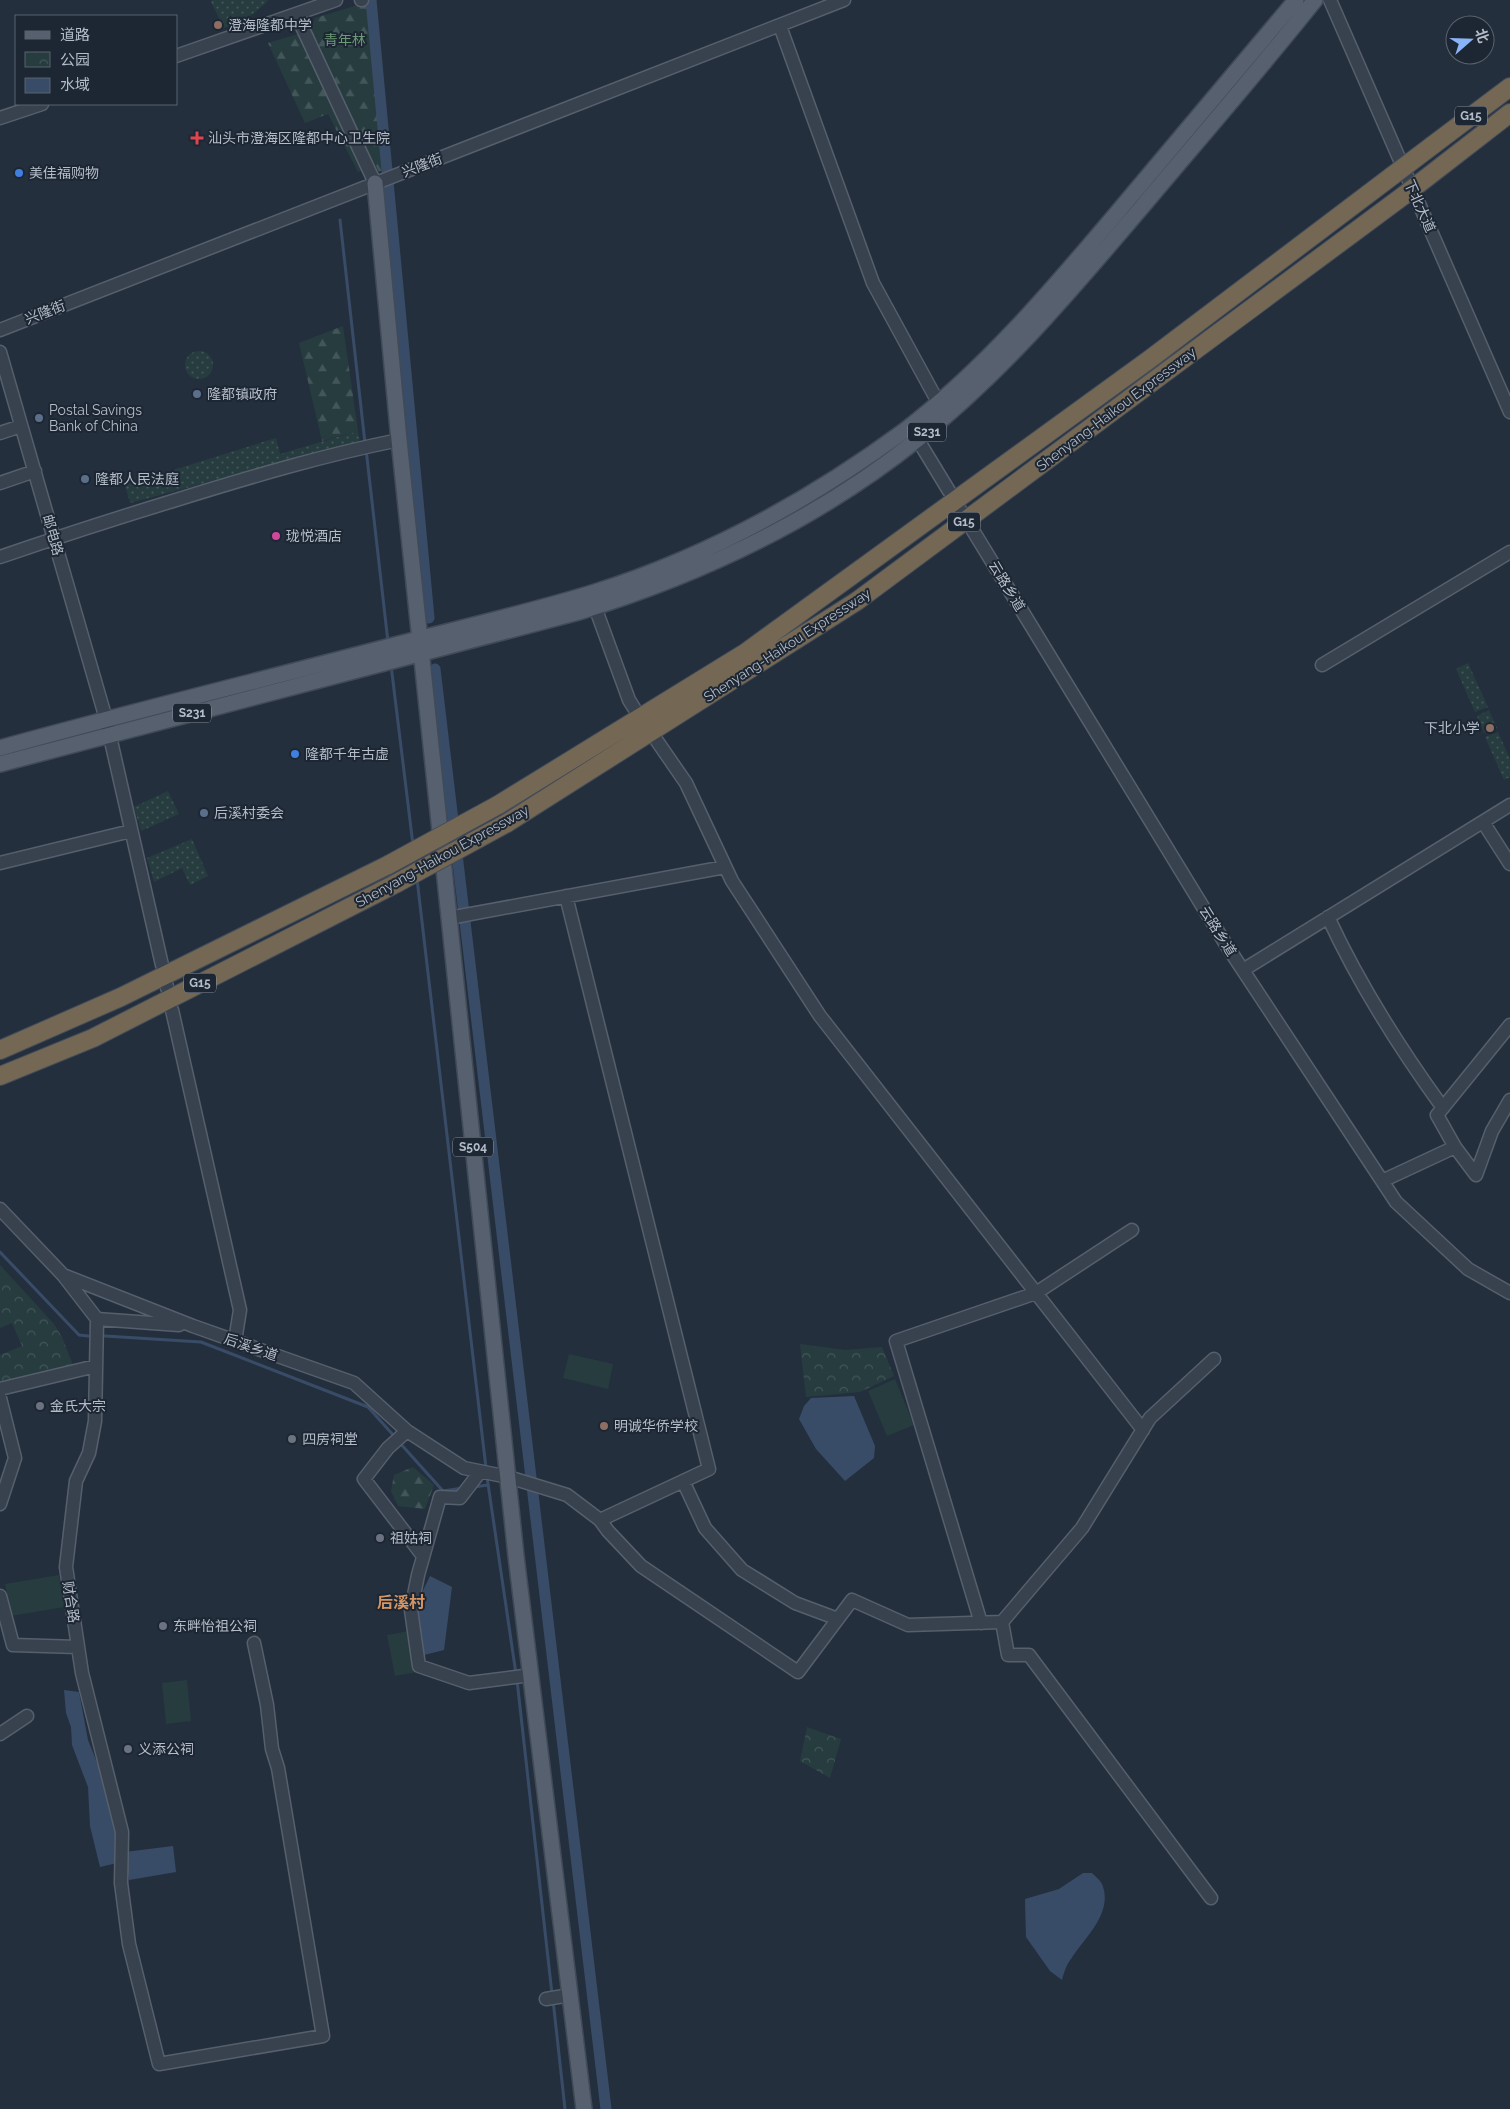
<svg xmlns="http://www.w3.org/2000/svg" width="1510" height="2109" font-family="Raleway,'Noto Sans SC',sans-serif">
  <defs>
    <pattern id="grass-dots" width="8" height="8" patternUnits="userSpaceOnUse" patternTransform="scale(1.25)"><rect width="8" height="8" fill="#263c3f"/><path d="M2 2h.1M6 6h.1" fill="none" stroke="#435659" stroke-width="1.8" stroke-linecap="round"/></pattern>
    <pattern id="forest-firs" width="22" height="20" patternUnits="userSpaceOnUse" patternTransform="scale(1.25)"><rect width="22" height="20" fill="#263c3f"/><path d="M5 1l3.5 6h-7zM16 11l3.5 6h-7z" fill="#435659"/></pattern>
    <pattern id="park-crowns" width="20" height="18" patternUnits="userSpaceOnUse" patternTransform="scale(1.25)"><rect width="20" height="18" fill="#263c3f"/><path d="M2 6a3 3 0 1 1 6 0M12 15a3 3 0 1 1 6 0" fill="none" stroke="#435659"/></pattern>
  </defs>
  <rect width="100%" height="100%" fill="#242f3e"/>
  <path fill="url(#grass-dots)" d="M 212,0 L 267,0 L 268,1 L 253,14 L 224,28 L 211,2 Z
    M185 365a14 14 0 1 1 28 0a14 14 0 1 1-28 0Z
    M 358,431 L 360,442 L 130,503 L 125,485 L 276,438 L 280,454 Z
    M 1468,663 L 1488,707 L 1475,712 L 1456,669 Z
    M 1489,710 L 1497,728 L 1484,733 L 1477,716 Z
    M 1498,732 L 1510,759 L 1510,777 L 1504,780 L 1485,737 Z
    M 168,791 L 179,814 L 141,831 L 134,807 Z
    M 192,839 L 208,876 L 190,885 L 182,868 L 154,882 L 147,858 Z"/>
  <path fill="url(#forest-firs)" d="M 358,5 L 372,5 L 387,168 L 379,172 L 307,31 L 315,18 Z
    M 298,34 L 366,169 L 358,172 L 328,114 L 305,123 L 268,43 Z
    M 343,326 L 358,431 L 322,441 L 299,343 Z
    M 413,1467 L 434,1485 L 425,1509 L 398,1506 L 391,1491 L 394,1475 Z"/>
  <path fill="url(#park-crowns)" d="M 0,1265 L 54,1324 L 62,1337 L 73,1365 L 0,1385 L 0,1355 L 22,1346 L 12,1323 L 0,1328 Z
    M 800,1344 L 845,1350 L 882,1347 L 894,1376 L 860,1392 L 806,1397 Z
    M 807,1727 L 841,1739 L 830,1778 L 800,1761 Z"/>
  <path fill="#263c3f" d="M 569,1354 L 613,1364 L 608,1389 L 563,1378 Z
    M 895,1379 L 914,1425 L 887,1436 L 868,1391 Z
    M 59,1575 L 64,1607 L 11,1616 L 5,1584 Z
    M 409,1631 L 417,1672 L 395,1676 L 387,1635 Z
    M 187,1680 L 191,1721 L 166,1724 L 162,1683 Z"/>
  <path fill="#394c67" d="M 854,1396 L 875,1446 L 874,1458 L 845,1481 L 816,1449 L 799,1419 L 804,1406 L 811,1398 Z
    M 430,1576 L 452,1587 L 444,1650 L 424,1655 L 417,1603 Z
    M 64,1690 L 79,1692 L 88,1740 L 100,1770 L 117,1830 L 117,1863 L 100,1867 L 90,1826 L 88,1787 L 72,1745 L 71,1727 L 66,1713 Z
    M 173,1846 L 176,1872 L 129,1880 L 125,1852 Z
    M 1083,1873 L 1092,1873 C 1095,1876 1100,1880 1102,1884 C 1114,1913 1084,1938 1071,1959 C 1066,1965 1064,1973 1062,1980 L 1050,1971 L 1026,1937 L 1025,1899 L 1059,1889 Z"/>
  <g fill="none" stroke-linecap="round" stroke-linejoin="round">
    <path stroke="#394c67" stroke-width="3" d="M 340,220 L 365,443
      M 366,449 L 388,642
      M 391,665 L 413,845
      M 417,879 L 486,1468
      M 0,1252 L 79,1335 L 88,1336
      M 105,1336 L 201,1342 L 368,1407 L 395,1437
      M 399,1442 L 443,1491 L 463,1488
      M 487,1477 L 516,1674
      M 474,1487 L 488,1485
      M 517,1680 L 552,1994
      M 553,2000 L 565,2109"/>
    <path stroke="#394c67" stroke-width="11" d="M 371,0 L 429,618
      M 435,669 L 606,2109"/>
    <defs>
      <path id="minor" d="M 361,0 L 362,0
        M 1330,0 L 1510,412
        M 296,14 L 375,183
        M 780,26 L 873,283 L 938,402
        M 176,56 L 336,0
        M 0,118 L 42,104
        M 0,330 L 844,0
        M 0,352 L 106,719 L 162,965
        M 0,433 L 21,426
        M 918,440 L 949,491
        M 0,483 L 35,471
        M 960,510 L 961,511
        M 972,529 L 1225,943 L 1396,1202 L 1468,1269 L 1510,1293
        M 0,557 C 58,537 117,518 176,500 C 250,477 324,455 399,440
        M 595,607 L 629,700 L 634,708
        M 1322,665 L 1510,552
        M 657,741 L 686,783 L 732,881 L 820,1016 L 1143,1430
        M 1483,822 L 1510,864
        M 0,863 L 131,831
        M 566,896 L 709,1469 L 600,1520
        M 1328,917 C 1358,982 1401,1050 1443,1108
        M 449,918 L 725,867
        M 1243,970 L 1510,805
        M 167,986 L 167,988
        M 172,1010 L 240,1310 L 235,1341
        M 1455,1147 L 1437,1115 L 1510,1025
        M 1382,1181 L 1455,1147 L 1476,1175 L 1492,1131 L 1510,1100
        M 0,1209 L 63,1275 L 193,1326 L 354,1383 L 407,1431 L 464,1468 L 508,1477 L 567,1495 L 600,1520 L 608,1531 L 641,1566 L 798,1672 L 852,1600 L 908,1625 L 1002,1622 L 1082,1528 L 1150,1418 L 1214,1359
        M 63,1275 L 97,1319 L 179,1325
        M 97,1319 L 95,1421 L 89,1453 L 76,1481 L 66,1567 L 82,1673 L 122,1832 L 121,1883 L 129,1944 L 159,2064 L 323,2036 L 278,1768 L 272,1749 L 267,1705 L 254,1643
        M 0,1389 L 96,1366
        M 0,1398 L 15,1458 L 0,1504
        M 407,1431 L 388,1448 L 364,1479 L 423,1556
        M 480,1472 L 460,1498 L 440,1497 L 418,1575 L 411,1610 L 419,1666 L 469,1683 L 531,1675
        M 683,1481 L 705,1528 L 742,1570 L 795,1603 L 838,1619
        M 0,1596 L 13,1645 L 78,1647
        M 1002,1622 L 1008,1655 L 1029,1655 L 1211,1898
        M 981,1623 L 896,1341 L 1036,1293 L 1132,1230
        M 0,1734 L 27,1716
        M 546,1999 L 570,1995"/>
      <path id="major" d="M 375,183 L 399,440 L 516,1556 L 584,2109
        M 0,748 C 130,712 261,680 391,646 C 459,628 528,613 595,592 C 706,557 810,500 904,431 C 984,370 1051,291 1116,214 C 1176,143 1236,72 1296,0
        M 0,764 L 579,612 C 700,575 818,519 918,439 C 1003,372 1072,289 1142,207 C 1200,138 1259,70 1315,0"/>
      <path id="highway" d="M 1433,145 L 1510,87
        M 1443,165 L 1510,113
        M 498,805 L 745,653 L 1150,359 L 1392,176
        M 507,823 L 857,601 L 1403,196
        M 0,1050 L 121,997 L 388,865
        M 0,1076 L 93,1038 L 397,883"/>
    </defs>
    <use href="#minor" stroke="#565f6c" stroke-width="15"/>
    <use href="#major" stroke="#414a57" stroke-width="18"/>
    <use href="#highway" stroke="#434c59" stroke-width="20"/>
    <use href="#minor" stroke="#38414e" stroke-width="12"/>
    <use href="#major" stroke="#56606e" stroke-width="15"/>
    <use href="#highway" stroke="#746855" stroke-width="18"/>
    <defs>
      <path id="highway-bridge" d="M 1392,176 L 1433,145
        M 1403,196 L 1443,165
        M 388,865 L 498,805
        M 397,883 L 507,823"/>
    </defs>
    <use href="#highway-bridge" stroke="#434c59" stroke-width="20" stroke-linecap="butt"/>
    <use href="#highway-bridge" stroke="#746855" stroke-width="18"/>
  </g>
  <g fill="#8d6e63" stroke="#1d2633" stroke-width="2">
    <circle cx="218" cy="25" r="5"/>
    <circle cx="1490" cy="728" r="5"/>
    <circle cx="604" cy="1426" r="5"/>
  </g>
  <path fill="#e0444e" stroke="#1d2633" stroke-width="2" d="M194.5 130.5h5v5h5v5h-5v5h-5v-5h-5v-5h5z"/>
  <g fill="#3f7fe0" stroke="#1d2633" stroke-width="2">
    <circle cx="19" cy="173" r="5"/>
    <circle cx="295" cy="754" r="5"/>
  </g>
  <g fill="#5c6f8a" stroke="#1d2633" stroke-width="2">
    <circle cx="197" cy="394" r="5"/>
    <circle cx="39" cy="418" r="5"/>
    <circle cx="85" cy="479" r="5"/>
    <circle cx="204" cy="813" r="5"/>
  </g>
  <circle fill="#d1479c" stroke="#1d2633" stroke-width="2" cx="276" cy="536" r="5"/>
  <g fill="#6b7280" stroke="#1d2633" stroke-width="2">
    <circle cx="40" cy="1406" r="5"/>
    <circle cx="292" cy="1439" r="5"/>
    <circle cx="380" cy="1538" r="5"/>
    <circle cx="163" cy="1626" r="5"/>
    <circle cx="128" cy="1749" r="5"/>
  </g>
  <g text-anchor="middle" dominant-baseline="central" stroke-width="4" stroke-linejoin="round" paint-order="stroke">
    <g fill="#1d2633" stroke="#878f9c" stroke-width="1">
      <rect x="1455" y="106.5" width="32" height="19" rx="4"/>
      <rect x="908" y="422.5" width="38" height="19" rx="4"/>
      <rect x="948" y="512.5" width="32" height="19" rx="4"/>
      <rect x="173" y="703.5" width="38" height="19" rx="4"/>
      <rect x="184" y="973.5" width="32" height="19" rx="4"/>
      <rect x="453" y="1137.5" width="40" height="19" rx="4"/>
    </g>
    <g font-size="12" font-weight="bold" fill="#b4bcc9">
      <text x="1471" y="116">G15</text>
      <text x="927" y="432">S231</text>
      <text x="964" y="522">G15</text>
      <text x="192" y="713">S231</text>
      <text x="200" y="983">G15</text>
      <text x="473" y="1147">S504</text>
    </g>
    <g font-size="14" fill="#b4bcc9" stroke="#1d2633" text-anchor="start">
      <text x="228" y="25">澄海隆都中学</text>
      <text x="208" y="138">汕头市澄海区隆都中心卫生院</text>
      <text x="29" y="173">美佳福购物</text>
      <text x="207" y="394">隆都镇政府</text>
      <text x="49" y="410">Postal Savings<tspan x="49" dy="16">Bank of China</tspan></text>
      <text x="95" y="479">隆都人民法庭</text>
      <text x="286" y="536">珑悦酒店</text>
      <text x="1480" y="728" text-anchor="end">下北小学</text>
      <text x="305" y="754">隆都千年古虚</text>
      <text x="214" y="813">后溪村委会</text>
      <text x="50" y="1406">金氏大宗</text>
      <text x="614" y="1426">明诚华侨学校</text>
      <text x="302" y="1439">四房祠堂</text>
      <text x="390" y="1538">祖姑祠</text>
      <text x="173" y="1626">东畔怡祖公祠</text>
      <text x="138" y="1749">义添公祠</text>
    </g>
    <g font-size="14" fill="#6b9a76" stroke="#1d2633">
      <text x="345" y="40">青年林</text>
    </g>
    <g font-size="14" fill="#b4bcc9" stroke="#1d2633">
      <text transform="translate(422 165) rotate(-21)">兴隆街</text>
      <text transform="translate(1420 206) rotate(66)">下北大道</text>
      <text transform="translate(45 312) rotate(-21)">兴隆街</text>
      <text transform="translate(1116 409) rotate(-37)">Shenyang-Haikou Expressway</text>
      <text transform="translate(53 535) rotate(74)">邮电路</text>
      <text transform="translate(1007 586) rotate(59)">云路乡道</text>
      <text transform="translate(787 645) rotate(-33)">Shenyang-Haikou Expressway</text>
      <text transform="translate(442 856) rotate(-29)">Shenyang-Haikou Expressway</text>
      <text transform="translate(1218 931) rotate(58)">云路乡道</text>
      <text transform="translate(251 1347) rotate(19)">后溪乡道</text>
      <text transform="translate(71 1602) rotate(81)">财合路</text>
    </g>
    <g font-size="16" font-weight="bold" fill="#d59563" stroke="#1d2633">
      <text x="401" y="1602">后溪村</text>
    </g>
  </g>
  <rect x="15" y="15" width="162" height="90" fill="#1d2633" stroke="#59626f"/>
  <rect x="25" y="31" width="25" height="8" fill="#56606e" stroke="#59626f"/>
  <text x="60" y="40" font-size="15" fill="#b4bcc9">道路</text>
  <rect x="25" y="52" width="25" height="15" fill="url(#park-crowns)" stroke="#59626f"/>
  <text x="60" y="65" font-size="15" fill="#b4bcc9">公园</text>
  <rect x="25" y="78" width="25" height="15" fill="#394c67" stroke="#59626f"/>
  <text x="60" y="90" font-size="15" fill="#b4bcc9">水域</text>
  <g transform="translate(1470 40) rotate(70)"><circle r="24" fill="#1d2633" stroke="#59626f"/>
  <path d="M0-4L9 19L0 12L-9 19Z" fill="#8ab4f8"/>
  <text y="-8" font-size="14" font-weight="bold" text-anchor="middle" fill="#b4bcc9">北</text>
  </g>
</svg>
